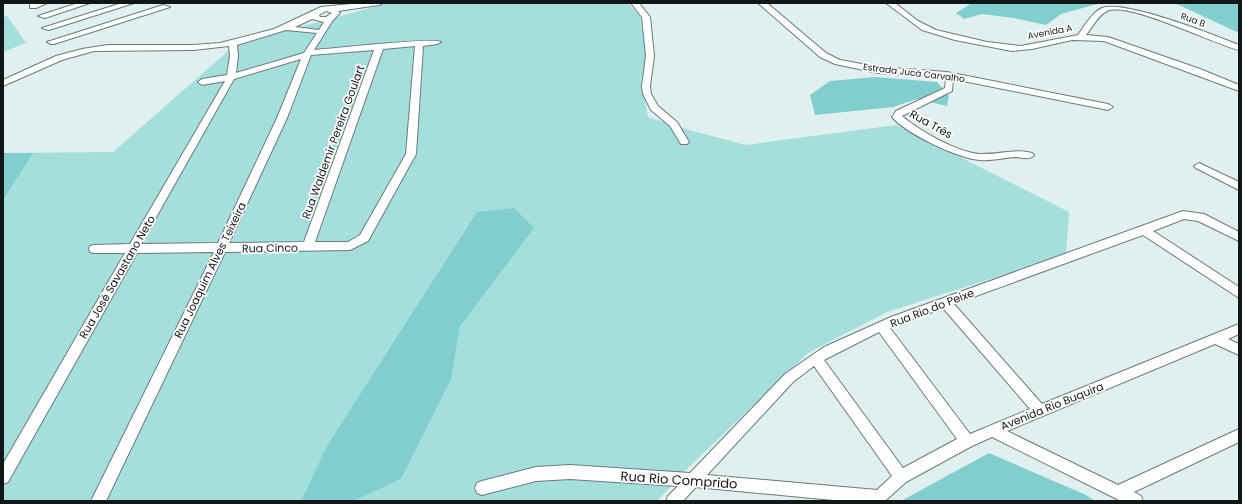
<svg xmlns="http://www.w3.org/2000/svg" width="1242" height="504" font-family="Poppins,sans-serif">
  <rect width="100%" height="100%" fill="#dff0ef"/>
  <path fill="#a4dfde" d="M 389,3 L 628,3 L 640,16 L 648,54 L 641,80 L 648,117 L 689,130 L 746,145 L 896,125 L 1069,212 L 1066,255 L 887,312 L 808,353 L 687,469 L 657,501 L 3,501 L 3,153 L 113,152 L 236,44 Z
    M 7,16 L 26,43 L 3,52 L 3,17 Z"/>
  <path fill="#80cecd" d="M 972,3 L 1101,3 L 1061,14 L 1046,25 L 1014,18 L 982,14 L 964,19 L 956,13 Z
    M 1171,3 L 1239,4 L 1239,33 L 1179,5 Z
    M 875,77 L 937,82 L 949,96 L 947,106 L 917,99 L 893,107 L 815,115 L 810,95 L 830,81 Z
    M 3,153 L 33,153 L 3,200 Z
    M 514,208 L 534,228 L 460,326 L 451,379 L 401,479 L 353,501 L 301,501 L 327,446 L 477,212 Z
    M 989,453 L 1086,495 L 1095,501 L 901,501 Z"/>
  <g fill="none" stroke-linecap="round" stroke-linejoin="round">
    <defs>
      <path id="minor" d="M 35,3 L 47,3 L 36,8 L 30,8 L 30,4 Z
        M 78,3 L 90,3 L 45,18 L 38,16 Z
        M 122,3 L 134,3 L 49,30 L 42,28 Z
        M 361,3 L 383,3 L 379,5 L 338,11 L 340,13 L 333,20 L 314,50 C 330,49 436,37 441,42 L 437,44 L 423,46 L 416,154 L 368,241 L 350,250 L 225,252 L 106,501 L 91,501 L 214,252 L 137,253 L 8,482 L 3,484 L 3,464 L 125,253 L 94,253 L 90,252 L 89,249 L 90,246 L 94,245 L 130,244 L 225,81 L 202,85 L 198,82 L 202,79 L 227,75 L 230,56 L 229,46 L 193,50 L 94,51 L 62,60 L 3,86 L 3,80 L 56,56 L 82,49 L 108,45 L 193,45 L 220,43 L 274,29 L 321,7 ZM 326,11 L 332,13 L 326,17 L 320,17 L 319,15 ZM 312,19 L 324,22 L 319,30 L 295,27 ZM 286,30 L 317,33 L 304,53 L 236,73 L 238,56 L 237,45 ZM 415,46 L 406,154 L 360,235 L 348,242 L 315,242 L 383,49 ZM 374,50 L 304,242 L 229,243 L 287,118 L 311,55 ZM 301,59 L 277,118 L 218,243 L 141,244 L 234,79 Z
        M 631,3 L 639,3 L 650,17 L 654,56 L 650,86 L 651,94 L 658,106 L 677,122 L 689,142 L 687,144 L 681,144 L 670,126 L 651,110 L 643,94 L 642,86 L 646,56 L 642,17 Z
        M 758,3 L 767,3 L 826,53 L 840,60 L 878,67 L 947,72 L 1108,104 L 1113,107 L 1108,110 L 953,79 L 952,91 L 902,116 C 920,131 956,152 980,154 C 998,155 1015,148 1032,153 L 1034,155 C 1030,161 1020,157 1014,157 C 1003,158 991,161 980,160 C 959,159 905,133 892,117 L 896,111 L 945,88 L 946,81 L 944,77 L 878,73 L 835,64 L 820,57 Z
        M 886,3 L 895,3 L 918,21 L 936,30 L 987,42 L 1021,46 L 1078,35 C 1084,26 1092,13 1102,8 C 1125,0 1214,35 1239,45 L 1239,50 C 1213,44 1129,1 1107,11 C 1098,15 1092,28 1086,35 L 1108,37 L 1200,69 L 1239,85 L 1239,91 L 1104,41 L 1072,40 L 1032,49 L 1012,51 L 955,40 L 922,30 Z
        M 163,5 L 170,7 L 54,44 L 51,44 L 47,42 Z
        M 1199,163 L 1239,182 L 1239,190 L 1196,168 L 1194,166 Z
        M 1183,211 L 1204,214 L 1239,232 L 1239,241 L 1198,221 L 1184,219 L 1153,231 L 1239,287 L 1239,298 L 1143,235 L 954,304 L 1042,404 L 1239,324 L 1239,334 L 1228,339 L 1239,344 L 1239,355 L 1215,344 L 1007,431 L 1118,485 L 1239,429 L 1239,442 L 1134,492 L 1141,496 L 1143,501 L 1121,501 L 992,437 L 972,446 L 906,482 L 885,501 L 844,501 L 696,487 L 683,501 L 666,501 L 668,496 L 678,486 L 570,479 L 536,481 L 482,495 L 477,493 L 475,488 L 477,483 L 482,481 L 536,467 L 570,465 L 690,473 L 785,374 L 824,347 L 891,317 ZM 943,308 L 1030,409 L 970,434 L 890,328 ZM 879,332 L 957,439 L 903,468 L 824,360 ZM 814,366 L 892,476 L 877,490 L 707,475 L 793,382 Z"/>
    </defs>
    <use href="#minor" stroke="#6b7a7a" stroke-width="2"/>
    <use href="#minor" fill="#fff" fill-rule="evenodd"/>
  </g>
  <g text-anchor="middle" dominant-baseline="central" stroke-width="3.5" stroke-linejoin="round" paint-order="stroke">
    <g font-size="9" fill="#111716" stroke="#fff">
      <text transform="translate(1193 20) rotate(20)">Rua B</text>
      <text transform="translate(1050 32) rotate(-11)">Avenida A</text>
      <text transform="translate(914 73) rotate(7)">Estrada Jucá Carvalho</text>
    </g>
    <g font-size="11" fill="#111716" stroke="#fff">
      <text transform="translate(931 124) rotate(29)">Rua Três</text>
      <text transform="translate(333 142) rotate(-70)">Rua Waldemir Pereira Goulart</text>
      <text transform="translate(270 248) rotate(-1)">Rua Cinco</text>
      <text transform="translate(210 270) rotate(-64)">Rua Joaquim Alves Teixeira</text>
      <text transform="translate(117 277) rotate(-60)">Rua José Savastano Neto</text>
      <text transform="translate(932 308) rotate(-21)">Rua Rio do Peixe</text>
      <text transform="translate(1052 406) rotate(-22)">Avenida Rio Buquira</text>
    </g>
    <g font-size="13" fill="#111716" stroke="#fff">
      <text transform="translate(679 480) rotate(4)">Rua Rio Comprido</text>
    </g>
  </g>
  <rect width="1242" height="504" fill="none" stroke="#111716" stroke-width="8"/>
</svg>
